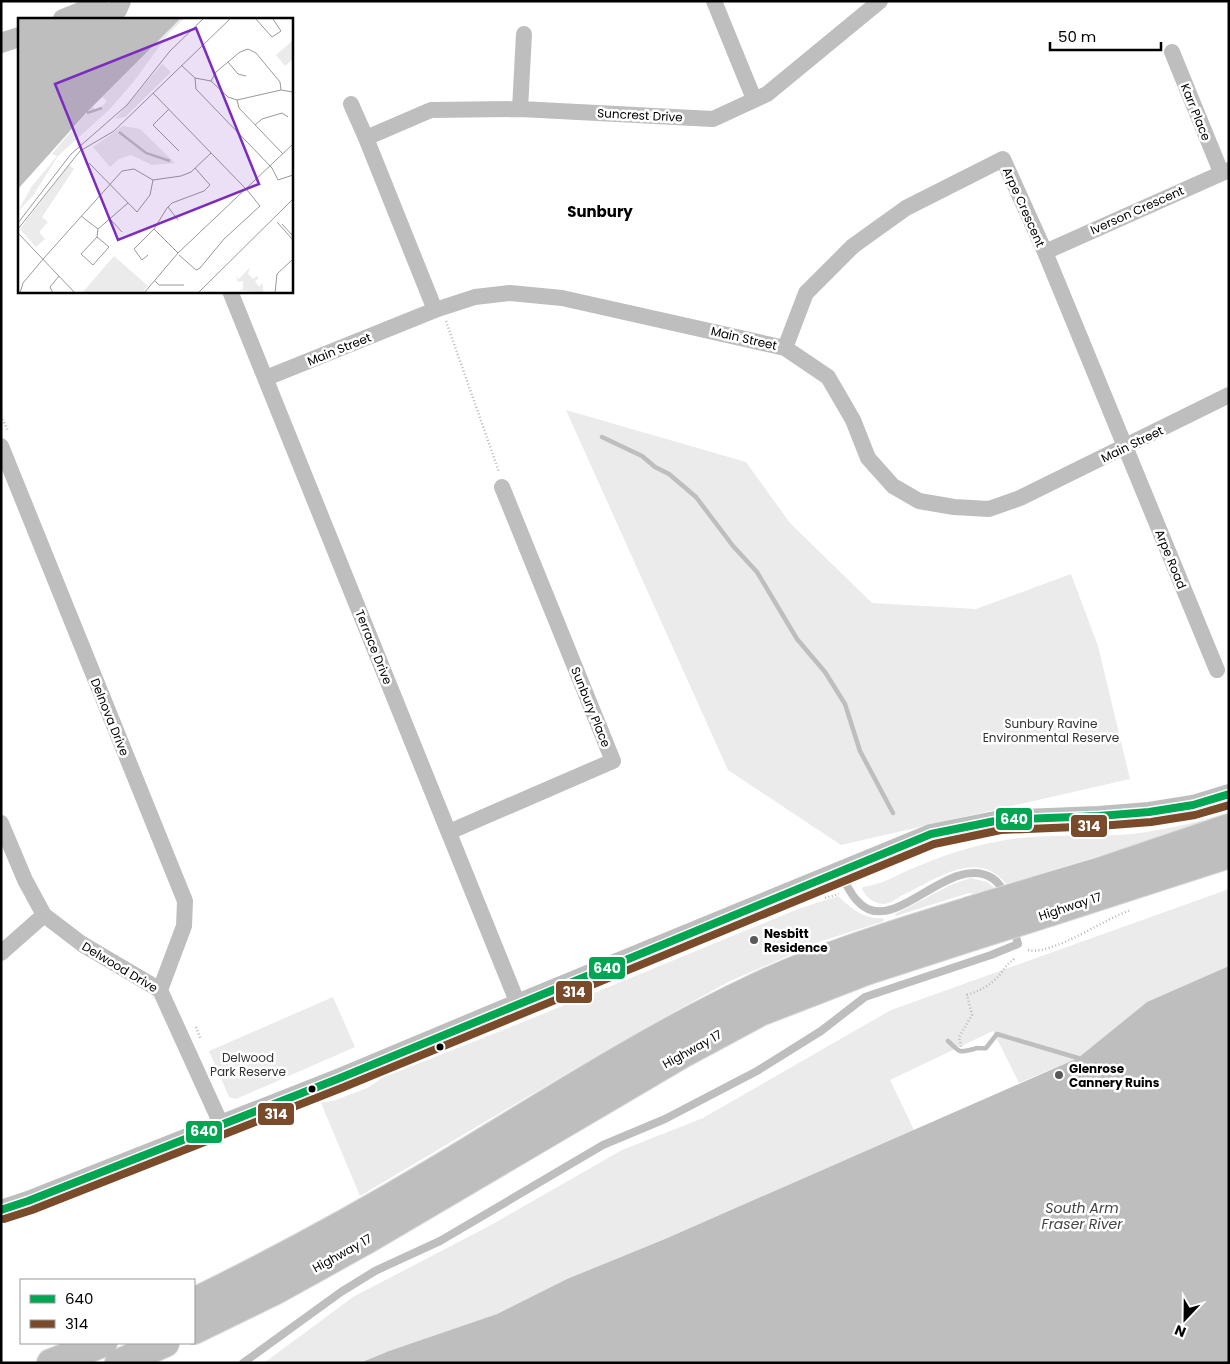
<svg xmlns="http://www.w3.org/2000/svg" width="1230" height="1364" font-family="Poppins,sans-serif">
  <rect width="100%" height="100%" fill="#fff"/>
  <path fill="#ebebeb" d="M 566,410 L 746,462 L 790,523 L 872,603 L 976,609 L 1071,574 L 1098,646 L 1130,779 L 841,845 L 728,770 Z
    M 1229,813 L 1142,843 L 1006,884 C 977,847 934,881 901,896 C 896,899 890,904 883,904 C 873,903 867,898 862,889 L 863,887 C 882,885 898,874 916,867 C 942,856 968,847 995,842 C 1041,832 1087,838 1132,834 C 1165,830 1197,822 1229,813 Z
    M 971,878 L 987,882 L 996,889 L 973,894 L 969,893 L 896,916 L 895,914 L 953,884 Z
    M 1229,889 L 1229,966 L 1147,1002 L 1078,1058 L 1019,1083 L 993,1031 L 890,1080 L 914,1130 L 665,1239 L 567,1279 L 497,1314 L 389,1351 L 360,1363 L 264,1363 L 353,1297 L 491,1225 L 622,1150 L 703,1118 L 891,1010 Z
    M 838,896 C 851,908 864,920 883,918 L 884,921 L 822,941 L 728,982 L 613,1046 L 360,1196 L 321,1103 L 336,1100 L 367,1088 L 382,1078 L 538,1016 L 798,909 Z
    M 333,997 L 355,1047 L 236,1099 L 229,1097 L 209,1051 Z"/>
  <path fill="#bebebe" d="M 1229,966 L 1229,1363 L 360,1363 L 389,1351 L 497,1314 L 567,1279 L 665,1239 L 1078,1058 L 1147,1002 Z"/>
  <g fill="none" stroke-linecap="round" stroke-linejoin="round">
    <path stroke="#bebebe" stroke-width="4.5" d="M 602,437 L 642,456 L 655,467 L 669,474 L 696,497 L 733,546 L 757,572 L 797,639 L 825,672 L 845,704 L 860,751 L 893,813
      M 948,1041 C 961,1053 958,1053 974,1049 C 978,1047 982,1049 986,1048 L 997,1034 L 1078,1058"/>
    <defs>
      <path id="motorway" d="M 1045,888 L 1102,871 L 1229,828
        M 1050,912 L 1229,854
        M 194,1302 C 274,1263 352,1221 429,1175 C 535,1112 639,1043 751,990 C 821,956 895,934 969,911
        M 194,1330 L 276,1290 L 366,1240 L 682,1054 L 760,1012 L 866,971 L 974,936
        M 51,1363 L 103,1343
        M 119,1363 L 165,1343"/>
    </defs>
    <use href="#motorway" stroke="#dbdbdb" stroke-width="30"/>
    <path stroke="#b9b9b9" stroke-width="2.5" stroke-dasharray="1 2.5" stroke-linecap="butt" d="M 446,321 L 499,472
      M 1,416 L 8,431
      M 825,898 L 839,894
      M 1028,950 C 1055,955 1103,919 1131,910
      M 196,1027 L 201,1040
      M 962,1050 L 959,1037 L 972,1015 L 967,995 C 980,991 993,984 1001,973 C 1006,966 1008,964 1015,958"/>
    <path stroke="#bebebe" stroke-width="8" d="M 840,873 C 847,886 854,902 868,909 C 903,925 952,854 992,878 C 999,882 1002,888 1005,896
      M 243,1363 L 341,1292 L 375,1271 L 440,1241 L 603,1145 L 665,1119 L 757,1071 L 821,1031 L 865,997 L 991,955 L 1018,944 L 1014,929"/>
    <path stroke="#bebebe" stroke-width="16" d="M 714,1 L 754,99
      M 1172,52 L 1221,172
      M 351,104 L 366,138
      M 520,109 L 524,34
      M 1045,252 L 1229,170
      M 230,291 L 518,1004
      M 435,310 L 366,138 L 431,110 L 520,109 L 713,119 L 767,94 L 880,1
      M 785,348 L 806,293 L 853,246 L 906,208 L 1003,159 L 1045,252 L 1217,670
      M 266,378 L 435,310 L 475,297 L 510,293 L 562,298 L 785,348 L 828,377 L 853,420 L 868,458 L 893,486 L 919,501 L 954,507 L 989,509 L 1020,498 L 1229,395
      M 1,446 L 185,901 L 184,926 L 160,990
      M 1,823 L 25,880 L 44,915 L 82,944 L 160,990 L 221,1124
      M 449,832 L 613,761 L 502,487
      M 1,953 L 44,915"/>
    <path stroke="#bebebe" stroke-width="20" d="M 97,1 C 99,13 108,16 117,10 L 121,1
      M 63,19 L 98,5
      M 1,43 L 19,37
      M 1,1210 L 28,1201 L 340,1078 L 505,1009 L 931,834 L 1000,820 L 1099,816 L 1149,812 L 1193,805 L 1229,794"/>
    <use href="#motorway" stroke="#bebebe" stroke-width="28"/>
    <defs>
      <path id="motorway-bridge" d="M 969,911 L 1045,888
        M 974,936 L 1050,912"/>
    </defs>
    <use href="#motorway-bridge" stroke="#dbdbdb" stroke-width="30" stroke-linecap="butt"/>
    <use href="#motorway-bridge" stroke="#bebebe" stroke-width="28"/>
    <defs>
      <path id="bus-1" d="M 1,1210 L 28,1201 L 340,1078 L 931,834 L 1000,820 L 1099,816 L 1149,812 L 1193,805 L 1229,794"/>
      <path id="bus-2" d="M 4,1219 L 32,1210 L 344,1087 L 934,844 L 1001,830 L 1099,826 L 1151,822 L 1195,815 L 1229,805"/>
    </defs>
    <use href="#bus-1" stroke="#fff" stroke-width="11"/>
    <use href="#bus-2" stroke="#fff" stroke-width="11"/>
    <use href="#bus-1" stroke="#00a651" stroke-width="8"/>
    <use href="#bus-2" stroke="#7a4b2a" stroke-width="8"/>
  </g>
  <g fill="#595959" stroke="#fff" stroke-width="2">
    <circle cx="754" cy="940" r="5"/>
    <circle cx="1059" cy="1075" r="5"/>
  </g>
  <g fill="#000" stroke="#fff" stroke-width="2">
    <circle cx="440" cy="1047" r="4.5"/>
    <circle cx="312" cy="1089" r="4.5"/>
  </g>
  <g text-anchor="middle" dominant-baseline="central" stroke-width="5" stroke-linejoin="round" paint-order="stroke">
    <g font-size="12" fill="#000" stroke="#fff">
      <text transform="translate(1196 112) rotate(68)">Karr Place</text>
      <text transform="translate(640 115) rotate(3)">Suncrest Drive</text>
      <text transform="translate(1024 207) rotate(66)">Arpe Crescent</text>
      <text transform="translate(1137 210) rotate(-24)">Iverson Crescent</text>
      <text transform="translate(744 338) rotate(13)">Main Street</text>
      <text transform="translate(339 349) rotate(-22)">Main Street</text>
      <text transform="translate(1132 444) rotate(-26)">Main Street</text>
      <text transform="translate(1171 559) rotate(68)">Arpe Road</text>
      <text transform="translate(374 647) rotate(68)">Terrace Drive</text>
      <text transform="translate(591 707) rotate(68)">Sunbury Place</text>
      <text transform="translate(110 717) rotate(68)">Delnova Drive</text>
      <text transform="translate(1070 906) rotate(-18)">Highway 17</text>
      <text transform="translate(120 967) rotate(31)">Delwood Drive</text>
      <text transform="translate(692 1049) rotate(-29)">Highway 17</text>
      <text transform="translate(342 1253) rotate(-29)">Highway 17</text>
    </g>
    <g font-size="12" fill="#323232" stroke="#fff">
      <text x="1051" y="723">Sunbury Ravine<tspan x="1051" dy="14">Environmental Reserve</tspan></text>
      <text x="248" y="1057">Delwood<tspan x="248" dy="14">Park Reserve</tspan></text>
    </g>
    <g font-size="12" font-weight="bold" fill="#000" stroke="#fff" text-anchor="start">
      <text x="764" y="933">Nesbitt<tspan x="764" dy="14">Residence</tspan></text>
      <text x="1069" y="1068">Glenrose<tspan x="1069" dy="14">Cannery Ruins</tspan></text>
    </g>
    <g font-size="14" font-style="italic" fill="#434343" stroke="#fff">
      <text x="1082" y="1208">South Arm<tspan x="1082" dy="16">Fraser River</tspan></text>
    </g>
    <g font-size="15" font-weight="bold" fill="#000" stroke="#fff">
      <text x="600" y="211">Sunbury</text>
    </g>
  </g>
  <g transform="translate(18 18)">
    <rect width="275" height="275" fill="#fff"/>
    <path d="M 163,0 L 167,0 L 152,14 L 116,63 L 92,91 L 40,138 L 15,178 L 0,193 L 14,168 L 39,138 L 34,136 L 43,125 L 74,89 L 80,93 L 89,83 L 84,79 ZM 274,23 L 275,41 L 267,48 L 258,37 ZM 144,46 L 153,54 L 107,99 L 97,101 ZM 105,108 L 122,111 L 157,145 L 134,147 L 113,137 L 101,141 L 92,149 L 75,129 ZM 51,147 L 56,151 L 24,199 L 30,204 L 21,214 L 27,221 L 18,229 L 2,211 ZM 96,238 L 130,268 L 124,275 L 64,275 ZM 232,249 L 230,256 L 235,261 L 239,258 L 241,260 L 237,263 L 241,269 L 244,265 L 246,275 L 220,272 L 225,271 L 225,263 L 220,264 L 218,258 L 221,261 Z" fill="#ebebeb"/>
    <path d="M 0,0 L 163,0 L 69,94 L 0,171 Z" fill="#bebebe"/>
    <path fill="none" stroke="#bebebe" stroke-width="2.5" d="M 69,95 L 84,90M 101,114 L 128,135 L 152,143"/>
    <path fill="none" stroke="#999" stroke-width="1" d="M 237,0 L 254,19 L 263,13 L 255,1M 210,44 L 220,56 L 228,58M 163,47 L 177,60 L 193,63 L 210,79 L 219,82 L 263,72 L 275,74M 177,60 L 178,71 L 254,150 L 260,162 L 275,157M 193,63 L 198,54 L 222,34 L 230,31 L 238,35 L 262,64 L 263,72M 135,75 L 227,170M 219,82 L 221,90 L 265,136M 151,91 L 135,107 L 161,133M 237,107 L 244,101 L 264,95 L 270,99M 71,145 L 119,194 L 132,177 L 135,162M 150,189 L 160,202M 63,198 L 80,211 L 110,185M 93,202 L 104,214M 259,204 L 275,222M 0,205 L 53,136 L 109,87 L 152,33 L 186,0M 264,206 L 275,218M 0,211 L 62,133 L 96,113 L 213,0M 136,211 L 160,235M 0,215 L 57,275M 79,219 L 91,229 L 75,247 L 63,236 L 79,219 L 80,211M 130,237 L 124,242 L 116,231 L 136,211 L 149,190 L 154,185 L 186,173 L 192,167 L 177,150M 161,237 L 178,252 L 182,250 L 206,221 L 242,188 L 229,172M 137,263 L 141,267 L 166,267M 2,275 L 5,265 L 26,240 L 104,153 L 116,151 L 135,162 L 163,158 L 173,154 L 193,135M 35,275 L 32,269 L 41,258M 126,275 L 160,235 L 275,126M 180,275 L 275,181M 257,275 L 259,256 L 275,241"/>
    <path fill="#7b2cbf" fill-opacity="0.15" stroke="#7b2cbf" stroke-width="2.5" d="M 178,10 L 241,166 L 100,222 L 37,66 Z"/>
    <rect width="275" height="275" fill="none" stroke="#000" stroke-width="2.5"/>
  </g>
  <g stroke="#fff" stroke-width="2">
    <rect x="995" y="807" width="38" height="24" rx="5" fill="#00a651"/>
    <rect x="1070" y="814" width="38" height="24" rx="5" fill="#7a4b2a"/>
    <rect x="588" y="956" width="38" height="24" rx="5" fill="#00a651"/>
    <rect x="555" y="980" width="38" height="24" rx="5" fill="#7a4b2a"/>
    <rect x="257" y="1102" width="38" height="24" rx="5" fill="#7a4b2a"/>
    <rect x="185" y="1120" width="38" height="24" rx="5" fill="#00a651"/>
  </g>
  <g font-size="14" text-anchor="middle" font-weight="bold" fill="#fff">
    <text x="1014" y="824">640</text>
    <text x="1089" y="831">314</text>
    <text x="607" y="973">640</text>
    <text x="574" y="997">314</text>
    <text x="276" y="1119">314</text>
    <text x="204" y="1136">640</text>
  </g>
  <rect width="1230" height="1364" fill="none" stroke="#000000" stroke-width="5"/>
  <rect x="20" y="1279" width="175" height="65" fill="#ffffff" stroke="#999999"/>
  <rect x="30" y="1295" width="25" height="8" fill="#00a651" stroke="#999999"/>
  <text x="65" y="1304" font-size="15" fill="#000000">640</text>
  <rect x="30" y="1320" width="25" height="8" fill="#7a4b2a" stroke="#999999"/>
  <text x="65" y="1329" font-size="15" fill="#000000">314</text>
  <g transform="translate(1185 1319) rotate(202)" stroke="#ffffff" stroke-width="4" paint-order="stroke">
  <path d="M0-4L9 19L0 12L-9 19Z" fill="#000000"/>
  <text y="-8" font-size="14" font-weight="bold" text-anchor="middle" fill="#000000">N</text>
  </g>
  <path d="M1050 42v8h111v-8" fill="none" stroke="#000000" stroke-width="2.5"/>
  <text x="1058" y="42" font-size="15" fill="#000000" stroke="#ffffff" stroke-width="4" paint-order="stroke">50 m</text>
</svg>
